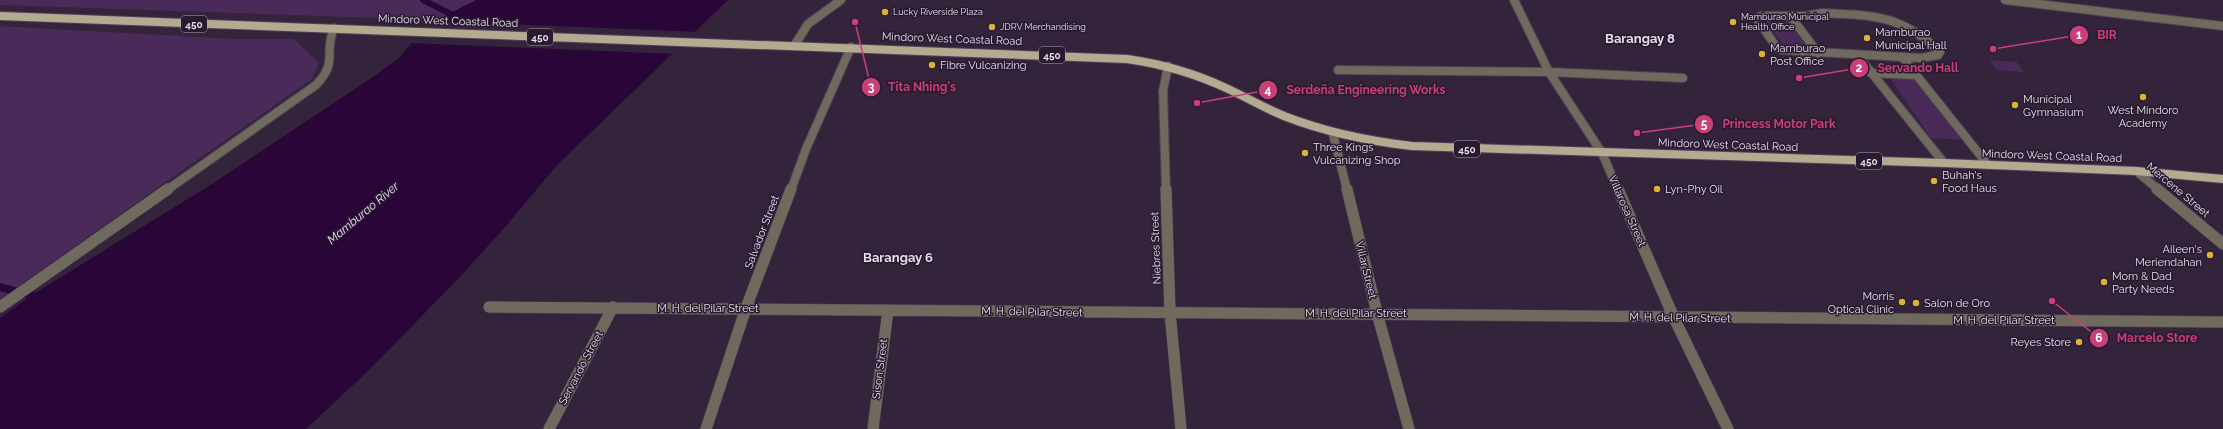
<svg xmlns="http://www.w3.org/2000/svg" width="2223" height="429" font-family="Raleway,sans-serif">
  <rect width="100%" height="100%" fill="#33233b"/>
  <path fill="#492a58" d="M 0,0 L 476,0 L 437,20 L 0,5 Z
    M 1762,16 L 1784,17 L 1810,51 L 1787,50 Z
    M 0,26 L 236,39 L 294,39 L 319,63 L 312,79 L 0,299 Z
    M 1989,60 L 2017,62 L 2024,72 L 1997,70 Z
    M 1889,77 L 1920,79 L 1966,140 L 1931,138 Z"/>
  <path fill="#290538" d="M 476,0 L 728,0 L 557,165 L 506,226 L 458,279 L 370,369 L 306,429 L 0,429 L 0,318 L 32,295 L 212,184 L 376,75 L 399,58 L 416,38 L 437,20 Z"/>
  <path fill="#33233b" d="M 433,21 L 698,32 L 675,54 L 408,43 Z"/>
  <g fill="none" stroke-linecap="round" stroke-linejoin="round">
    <path stroke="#290538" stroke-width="6" d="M 423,0 L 457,17"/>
    <path stroke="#290538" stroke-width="8" d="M 0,287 L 41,298"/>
    <defs>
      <path id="minor-far1" d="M 1514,0 L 1549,72 L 1602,153 L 1618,190
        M 2005,0 L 2223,26
        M 1822,13 C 1873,15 1902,15 1940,52 L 1938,55 L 1921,58 L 1782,50 L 1777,48 L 1757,19 L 1761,16 L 1806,16 Z
        M 1791,17 L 1818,53
        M 794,46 L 808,24 L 841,0
        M 1858,56 L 1944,163
        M 1902,57 L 1988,165
        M 1338,70 L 1549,72 L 1683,78
        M 1871,73 L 1915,75
        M 1333,134 L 1347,190
        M 2136,171 L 2159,190
        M 167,190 L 316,85 C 339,61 323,54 334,28
        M 791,190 L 806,149 L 851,47
        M 1166,190 L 1163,91 L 1168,66"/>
      <path id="minor" d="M 1166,189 L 1170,313 L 1181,429
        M 1347,189 L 1377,313 L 1409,429
        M 1618,189 L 1674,318 L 1728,429
        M 2157,189 L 2223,244
        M 0,307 L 168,189
        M 489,307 C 1067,309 1645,318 2223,322
        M 549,429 L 613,307
        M 706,429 L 746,308 L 791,189
        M 873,429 L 888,310"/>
      <path id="major" d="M 0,16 L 1127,59 C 1162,64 1194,73 1226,88 C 1246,97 1264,108 1284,116 C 1325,132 1368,141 1412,146 L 1944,163 L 2136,171 L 2223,179"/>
    </defs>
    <use href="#minor-far1" stroke="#504157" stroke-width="10"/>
    <use href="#minor" stroke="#504157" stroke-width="12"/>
    <use href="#major" stroke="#504157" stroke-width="10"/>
    <use href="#minor-far1" stroke="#6f6a5d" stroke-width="8"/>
    <use href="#minor" stroke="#6f6a5d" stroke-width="11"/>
    <use href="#major" stroke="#b4aa8f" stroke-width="8"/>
  </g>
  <g fill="#dbb233" stroke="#291a30" stroke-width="1.5">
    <circle cx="885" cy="12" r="4"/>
    <circle cx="1733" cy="22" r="4"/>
    <circle cx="992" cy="27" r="4"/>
    <circle cx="1867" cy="38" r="4"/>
    <circle cx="1762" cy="54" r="4"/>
    <circle cx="932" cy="65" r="4"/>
    <circle cx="2143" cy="97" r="4"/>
    <circle cx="2015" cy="105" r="4"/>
    <circle cx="1305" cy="153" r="4"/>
    <circle cx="1934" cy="181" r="4"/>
    <circle cx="1657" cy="189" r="4"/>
    <circle cx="2210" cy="255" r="4"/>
    <circle cx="2104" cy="282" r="4"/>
    <circle cx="1902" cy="302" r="4"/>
    <circle cx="1916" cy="303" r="4"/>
    <circle cx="2079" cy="342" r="4"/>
  </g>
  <g text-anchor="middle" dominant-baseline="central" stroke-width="3" stroke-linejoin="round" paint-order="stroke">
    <g font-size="9" fill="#e6ddec" stroke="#291a30" text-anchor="start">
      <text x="893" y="12">Lucky Riverside Plaza</text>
      <text x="1741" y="17">Mamburao Municipal<tspan x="1741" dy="10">Health Office</tspan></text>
      <text x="1000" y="27">JDRV Merchandising</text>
    </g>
    <g fill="#291a30" stroke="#ada2b4" stroke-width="1">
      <rect x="181" y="16" width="26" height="16" rx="3"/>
      <rect x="527" y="29" width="26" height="16" rx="3"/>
      <rect x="1039" y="47" width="26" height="16" rx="3"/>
      <rect x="1454" y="141" width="26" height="16" rx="3"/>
      <rect x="1856" y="153" width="26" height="16" rx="3"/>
    </g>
    <g font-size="10" font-weight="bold" fill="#e6ddec">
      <text x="194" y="24">450</text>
      <text x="540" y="37">450</text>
      <text x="1052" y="55">450</text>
      <text x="1467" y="149">450</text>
      <text x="1869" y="161">450</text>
    </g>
    <g font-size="11" fill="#e6ddec" stroke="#291a30">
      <text transform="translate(448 21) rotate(2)">Mindoro West Coastal Road</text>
      <text transform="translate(952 39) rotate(2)">Mindoro West Coastal Road</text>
      <text transform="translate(1728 145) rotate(2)">Mindoro West Coastal Road</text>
      <text transform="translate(2052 156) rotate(2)">Mindoro West Coastal Road</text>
      <text transform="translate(2178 190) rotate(40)">Mercene Street</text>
      <text transform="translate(1627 211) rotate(66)">Villarosa Street</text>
      <text transform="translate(762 232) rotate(-69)">Salvador Street</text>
      <text transform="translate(1156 248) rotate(-92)">Niebres Street</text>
      <text transform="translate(1366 270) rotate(76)">Villar Street</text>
      <text x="708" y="308">M. H. del Pilar Street</text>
      <text transform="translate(1032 312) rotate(1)">M. H. del Pilar Street</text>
      <text x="1356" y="313">M. H. del Pilar Street</text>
      <text transform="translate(1680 318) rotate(1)">M. H. del Pilar Street</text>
      <text x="2004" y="320">M. H. del Pilar Street</text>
      <text transform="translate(581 368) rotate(-62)">Servando Street</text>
      <text transform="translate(880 369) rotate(-83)">Sison Street</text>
    </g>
    <g font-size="11" fill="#e6ddec" stroke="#291a30" text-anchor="start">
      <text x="1875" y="32">Mamburao<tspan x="1875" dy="13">Municipal Hall</tspan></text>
      <text x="1770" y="48">Mamburao<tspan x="1770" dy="13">Post Office</tspan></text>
      <text x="940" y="65">Fibre Vulcanizing</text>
      <text x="2023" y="99">Municipal<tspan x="2023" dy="13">Gymnasium</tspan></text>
      <text x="2143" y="110" text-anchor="middle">West Mindoro<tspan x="2143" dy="13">Academy</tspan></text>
      <text x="1313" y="147">Three Kings<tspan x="1313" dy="13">Vulcanizing Shop</tspan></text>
      <text x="1942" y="175">Buhah's<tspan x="1942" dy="13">Food Haus</tspan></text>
      <text x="1665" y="189">Lyn-Phy Oil</text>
      <text x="2202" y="249" text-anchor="end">Aileen's<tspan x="2202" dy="13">Meriendahan</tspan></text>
      <text x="2112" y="276">Mom &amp; Dad<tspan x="2112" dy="13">Party Needs</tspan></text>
      <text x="1894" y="296" text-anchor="end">Morris<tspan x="1894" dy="13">Optical Clinic</tspan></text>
      <text x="1924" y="303">Salon de Oro</text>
      <text x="2071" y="342" text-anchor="end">Reyes Store</text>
    </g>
    <g font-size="12" font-style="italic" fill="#f0dbfc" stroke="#291a30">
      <text transform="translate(363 213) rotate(-40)">Mamburao River</text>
    </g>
    <g font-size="13" font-weight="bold" fill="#e6ddec" stroke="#291a30">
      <text x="1640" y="38">Barangay 8</text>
      <text x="898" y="257">Barangay 6</text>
    </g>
  </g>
  <path fill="none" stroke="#c93f78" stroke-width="1.5" d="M1993 49L2079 35M1799 78L1859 68M855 22L871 87M1197 103L1268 90M1637 133L1704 124M2052 301L2099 338"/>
  <g fill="#c93f78" stroke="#291a30" stroke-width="1.5">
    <circle cx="1993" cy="49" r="4"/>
    <circle cx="1799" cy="78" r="4"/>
    <circle cx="855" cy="22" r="4"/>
    <circle cx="1197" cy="103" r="4"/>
    <circle cx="1637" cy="133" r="4"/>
    <circle cx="2052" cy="301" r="4"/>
    <circle cx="2079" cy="35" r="10"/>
    <circle cx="1859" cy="68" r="10"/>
    <circle cx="871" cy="87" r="10"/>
    <circle cx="1268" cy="90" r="10"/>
    <circle cx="1704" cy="124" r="10"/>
    <circle cx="2099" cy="338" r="10"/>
  </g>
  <g font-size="12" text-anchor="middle" font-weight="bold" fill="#fff">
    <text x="2079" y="39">1</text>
    <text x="1859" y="72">2</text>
    <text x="871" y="91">3</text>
    <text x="1268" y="94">4</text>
    <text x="1704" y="128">5</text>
    <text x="2099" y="342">6</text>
  </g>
  <g font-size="12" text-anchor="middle" font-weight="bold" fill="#c93f78" stroke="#291a30" stroke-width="3" stroke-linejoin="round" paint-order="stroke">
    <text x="2107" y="39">BIR</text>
    <text x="1918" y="72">Servando Hall</text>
    <text x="922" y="91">Tita Nhing's</text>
    <text x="1366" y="94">Serdeña Engineering Works</text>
    <text x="1779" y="128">Princess Motor Park</text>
    <text x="2157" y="342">Marcelo Store</text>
  </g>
</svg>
